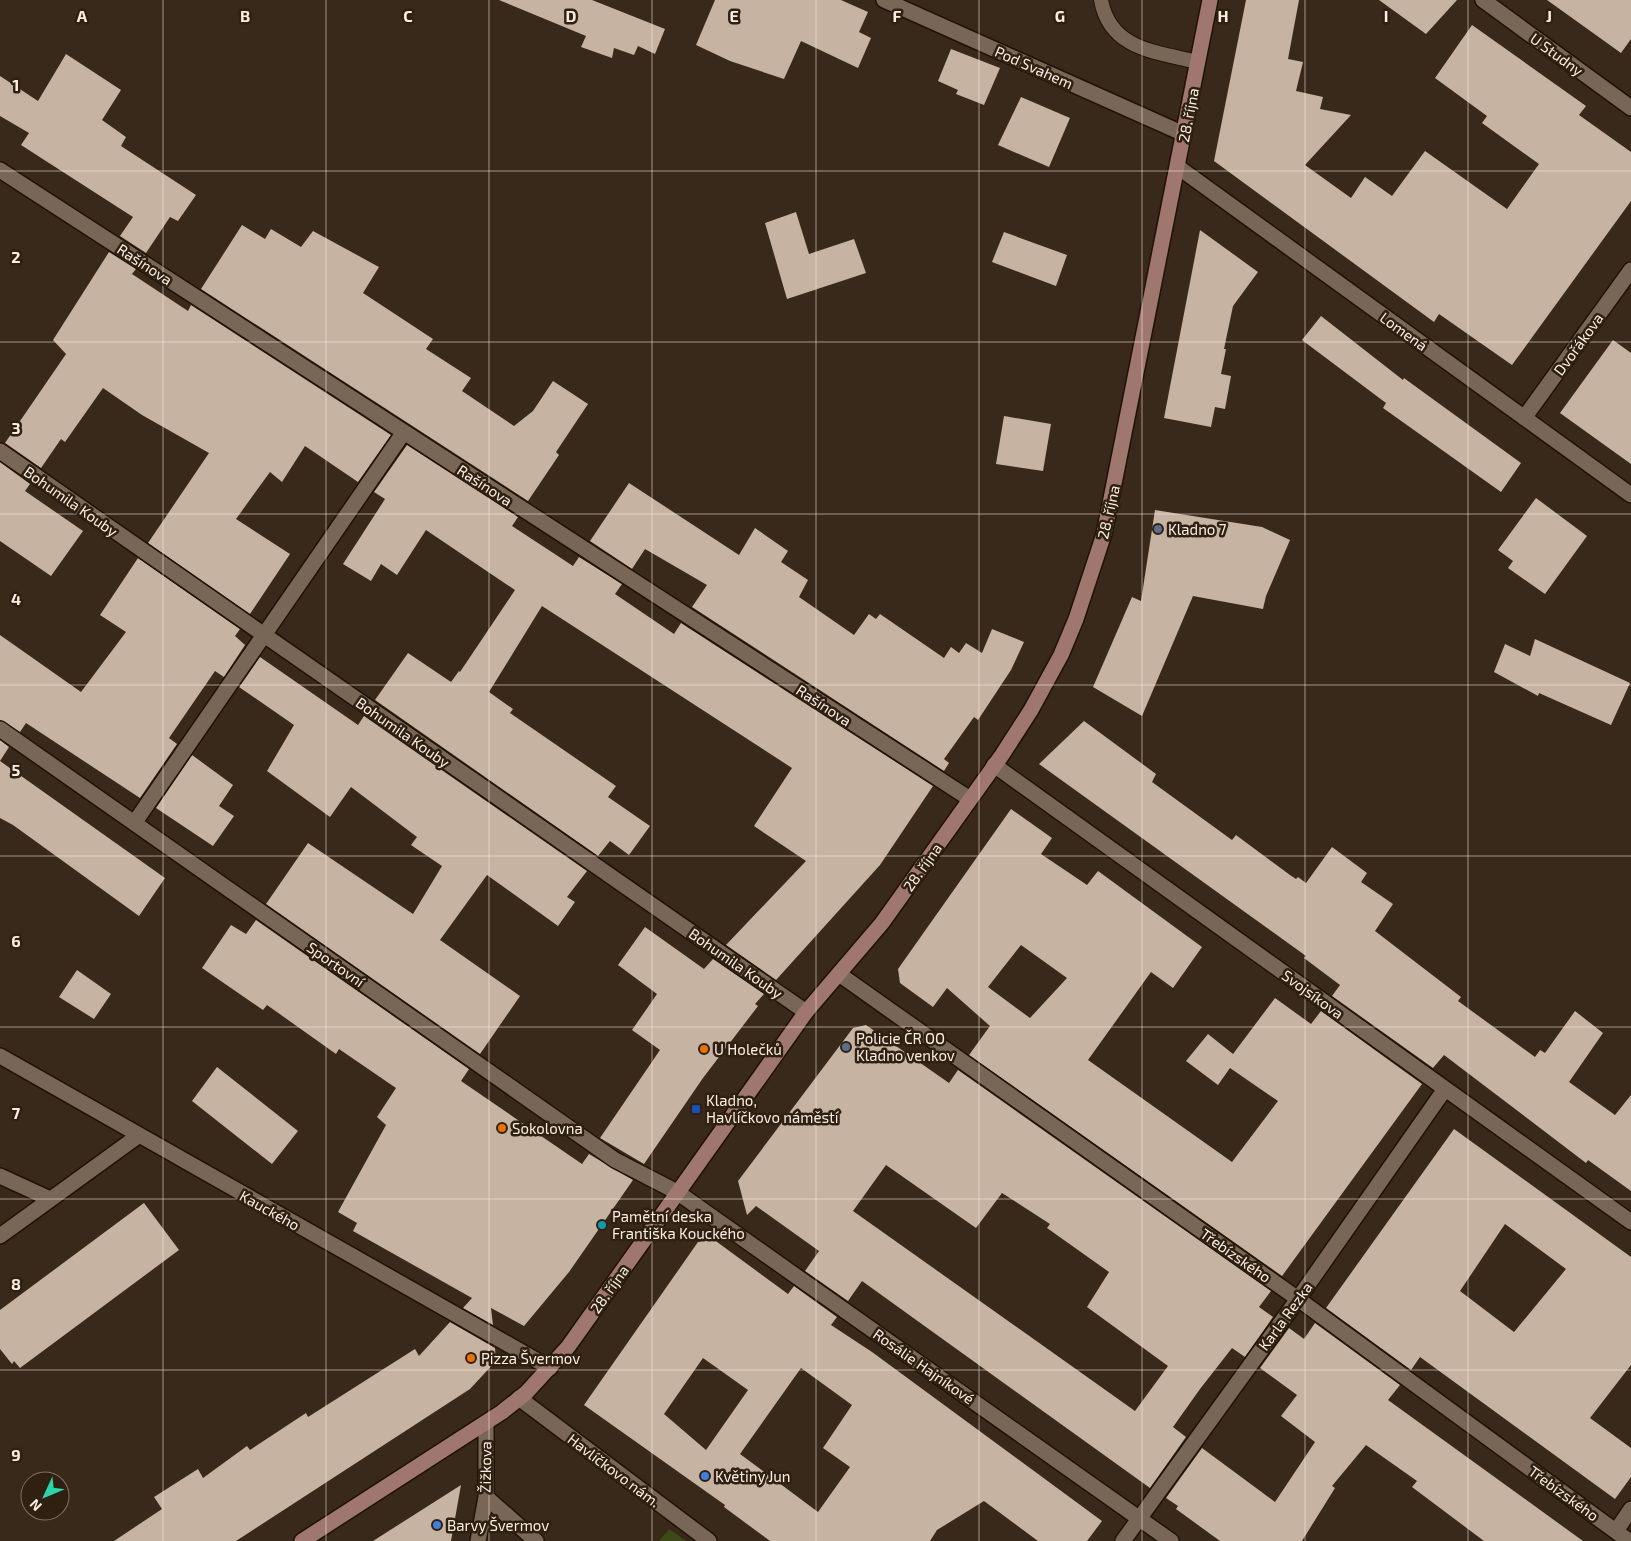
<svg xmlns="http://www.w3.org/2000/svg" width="1631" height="1541" font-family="'Exo 2',sans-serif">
  <rect width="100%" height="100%" fill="#39291a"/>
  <path fill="#3c4a17" d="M 669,1529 L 686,1541 L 659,1541 Z"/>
  <path fill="#c7b3a1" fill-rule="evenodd" d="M 499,0 L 592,0 L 665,29 L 655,54 L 638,46 L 634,55 L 614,48 L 612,58 L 581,47 L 586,36 Z
    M 715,0 L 841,0 L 868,12 L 859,32 L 871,38 L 858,68 L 801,41 L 784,79 L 730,61 L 696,45 Z
    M 1246,0 L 1299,0 L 1288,59 L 1303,62 L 1296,91 L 1323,97 L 1320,109 L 1351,115 L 1305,165 L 1351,198 L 1365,177 L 1392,196 L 1425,151 L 1507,209 L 1539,164 L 1482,123 L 1487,116 L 1435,78 L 1472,25 L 1586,106 L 1579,115 L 1631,152 L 1631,201 L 1512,365 L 1439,314 L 1434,322 L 1214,161 Z
    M 1379,0 L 1457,0 L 1426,34 Z
    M 1547,0 L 1631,0 L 1631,39 L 1621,53 Z
    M 951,49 L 1000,68 L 984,105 L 956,94 L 958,90 L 938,81 Z
    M 66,54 L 121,90 L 102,120 L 126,137 L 121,146 L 196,195 L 178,221 L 170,217 L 146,253 L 120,236 L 133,217 L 21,145 L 29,133 L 0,116 L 0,76 L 38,101 Z
    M 1021,97 L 1070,118 L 1049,167 L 998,145 Z
    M 796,212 L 809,254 L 854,239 L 866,273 L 787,299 L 765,223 Z
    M 242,225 L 265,239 L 271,229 L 301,247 L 313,231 L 379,267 L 363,293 L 433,339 L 426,349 L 471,378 L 462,391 L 514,426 L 533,411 L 553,381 L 588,404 L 556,452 L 559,455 L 528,501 L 201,289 Z
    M 1200,230 L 1258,272 L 1233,306 L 1224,349 L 1226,349 L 1221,374 L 1231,376 L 1225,409 L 1215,407 L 1211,427 L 1164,418 Z
    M 1004,232 L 1067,255 L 1056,286 L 992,262 Z
    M 109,252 L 136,269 L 132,274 L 188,311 L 191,305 L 391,435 L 358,482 L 305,446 L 282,482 L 270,472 L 236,519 L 290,554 L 250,614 L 148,543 L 209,453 L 142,415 L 103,388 L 65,442 L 61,439 L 41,468 L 5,443 L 66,354 L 53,340 Z
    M 1321,316 L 1403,380 L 1404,378 L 1419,389 L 1521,463 L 1501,492 L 1383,408 L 1386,403 L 1302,340 Z
    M 1613,340 L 1631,353 L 1631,464 L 1560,413 Z
    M 1004,416 L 1051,424 L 1043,471 L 996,464 Z
    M 407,445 L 518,517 L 512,526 L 573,566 L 579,557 L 622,584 L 615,594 L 674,634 L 681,623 L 933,786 L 880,865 L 776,980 L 726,945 L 806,861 L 754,826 L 792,768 L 542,606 L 489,692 L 513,709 L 510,713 L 616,786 L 608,797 L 650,826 L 629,855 L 610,841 L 598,856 L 375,700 L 408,653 L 451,682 L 459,671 L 460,672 L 515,590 L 426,530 L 397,575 L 381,564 L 371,581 L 343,564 L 385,499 L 374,492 Z
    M 0,462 L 30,484 L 25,491 L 83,531 L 51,576 L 0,541 Z
    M 629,483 L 739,555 L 755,528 L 788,551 L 781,562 L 808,580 L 799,597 L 854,635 L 869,614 L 876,619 L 880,614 L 944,658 L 951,647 L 959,653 L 966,643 L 982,653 L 992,629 L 1024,642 L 1011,670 L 978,720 L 974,717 L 944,759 L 949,763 L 944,771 L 692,607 L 707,585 L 645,549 L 632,569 L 590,541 Z
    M 1536,498 L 1587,536 L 1545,594 L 1508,568 L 1513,561 L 1498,550 Z
    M 1155,510 L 1262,527 L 1290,540 L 1266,596 L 1263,609 L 1193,596 L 1142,716 L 1093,687 L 1132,597 L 1141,601 Z
    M 138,558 L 240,629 L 235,636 L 245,645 L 224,677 L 215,671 L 169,738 L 177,744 L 140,798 L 26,723 L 20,732 L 0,720 L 0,635 L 81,692 L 126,632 L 100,615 Z
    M 1535,639 L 1630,683 L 1611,725 L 1539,693 L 1538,696 L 1494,672 L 1505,644 L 1530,656 Z
    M 260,657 L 358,725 L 364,716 L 587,871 L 567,897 L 575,902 L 558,926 L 487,875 L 440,940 L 520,996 L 480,1054 L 266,904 L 308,843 L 413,914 L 442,866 L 411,845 L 417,837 L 351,787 L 330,817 L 267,771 L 294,725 L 239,687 Z
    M 1084,721 L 1156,774 L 1152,782 L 1232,840 L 1236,835 L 1290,875 L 1296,879 L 1298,877 L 1306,883 L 1332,847 L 1367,873 L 1361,882 L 1393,904 L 1375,931 L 1461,997 L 1458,1001 L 1535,1057 L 1540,1050 L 1545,1053 L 1575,1011 L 1603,1033 L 1569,1082 L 1615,1115 L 1631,1095 L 1631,1191 L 1588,1160 L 1586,1163 L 1444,1055 L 1433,1068 L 1332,996 L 1340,985 L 1304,958 L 1306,956 L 1039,764 Z
    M 0,740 L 9,747 L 0,761 Z
    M 192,755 L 233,785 L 219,806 L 234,816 L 213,846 L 156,808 Z
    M 0,761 L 165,878 L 139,916 L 13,825 L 0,818 Z
    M 1011,809 L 1052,838 L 1041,854 L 1087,885 L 1098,871 L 1202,947 L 1173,988 L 1151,972 L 1088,1060 L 1232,1162 L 1278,1101 L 1230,1068 L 1218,1085 L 1186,1061 L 1208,1034 L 1233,1054 L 1275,998 L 1311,1024 L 1321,1011 L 1422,1084 L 1282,1276 L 969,1055 L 990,1026 L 947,988 L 933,1007 L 900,983 L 898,969 ZM 1021,945 L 1067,978 L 1030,1018 L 988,987 Z
    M 256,920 L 469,1069 L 461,1081 L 582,1164 L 589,1154 L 633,1180 L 569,1272 L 524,1326 L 491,1308 L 493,1325 L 463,1308 L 472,1298 L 353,1231 L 357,1223 L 338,1212 L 386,1125 L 377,1117 L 396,1088 L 339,1049 L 336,1054 L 267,1005 L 263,1010 L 202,968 L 231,925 L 246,934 Z
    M 645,927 L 704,969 L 713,959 L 764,994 L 755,1004 L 758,1006 L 703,1078 L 644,1164 L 600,1138 L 660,1050 L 632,1030 L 657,994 L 618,965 Z
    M 77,970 L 111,994 L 94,1019 L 59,997 Z
    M 866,1025 L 949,1083 L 958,1070 L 1271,1291 L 1259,1307 L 1273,1317 L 1245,1357 L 1232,1348 L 1200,1389 L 1173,1427 L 1186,1437 L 1150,1488 L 862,1281 L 848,1301 L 805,1271 L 819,1251 L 756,1206 L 747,1215 L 738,1181 L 853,1028 ZM 886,1165 L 976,1228 L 1002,1193 L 1050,1224 L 1047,1228 L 1109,1272 L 1087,1307 L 1168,1366 L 1135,1411 L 853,1211 Z
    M 217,1067 L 298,1131 L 272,1164 L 192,1101 Z
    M 1454,1129 L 1631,1257 L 1631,1365 L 1590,1418 L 1631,1448 L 1631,1477 L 1615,1499 L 1420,1357 L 1411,1370 L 1326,1308 ZM 1505,1224 L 1566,1269 L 1514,1332 L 1460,1291 Z
    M 144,1203 L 179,1250 L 20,1368 L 14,1361 L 12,1364 L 0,1349 L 0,1310 Z
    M 713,1239 L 788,1294 L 794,1286 L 837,1317 L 831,1325 L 872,1352 L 1102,1521 L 1087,1541 L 1038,1541 L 984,1501 L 937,1530 L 930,1541 L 770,1541 L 724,1507 L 725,1505 L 584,1405 L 698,1242 ZM 703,1358 L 748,1390 L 706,1450 L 664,1414 ZM 801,1368 L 852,1405 L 823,1448 L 850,1467 L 818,1512 L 740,1454 Z
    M 450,1322 L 495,1348 L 496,1361 L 470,1389 L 276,1515 L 236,1541 L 114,1541 L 162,1509 L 154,1497 L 198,1469 L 203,1478 L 247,1446 L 250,1450 L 306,1413 L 308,1417 L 415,1349 L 419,1356 Z
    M 1315,1323 L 1400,1385 L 1388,1400 L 1583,1541 L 1484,1541 L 1412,1487 L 1417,1481 L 1366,1445 L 1332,1486 L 1335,1488 L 1302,1541 L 1220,1541 L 1176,1509 L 1178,1506 L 1166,1498 L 1202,1448 L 1275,1502 L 1315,1442 L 1281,1416 L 1297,1395 L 1260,1368 L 1289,1328 L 1304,1339 Z
    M 461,1485 L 451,1541 L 373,1541 Z"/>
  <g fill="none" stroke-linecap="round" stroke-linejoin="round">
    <defs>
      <path id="lane" d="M 1101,0 C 1110,50 1157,52 1198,62"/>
      <path id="street" d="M 884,0 L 1184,134
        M 1483,0 L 1631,108
        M 1178,167 L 1631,495
        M 0,170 L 970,799
        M 1524,418 L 1631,270
        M 0,451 L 806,1012
        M 0,729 L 615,1160 L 677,1192 L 1171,1541
        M 994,765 L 1631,1222
        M 135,822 L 404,432
        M 839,974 L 1298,1299 L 1629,1541
        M 0,1056 L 550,1368
        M 0,1176 L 50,1199
        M 0,1236 L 138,1136
        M 519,1398 L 709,1541
        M 486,1497 L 536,1541
        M 1616,1531 L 1631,1509
        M 478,1541 L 486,1497 L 486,1423
        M 1123,1541 L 1298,1299 L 1445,1089"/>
      <path id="secondary" d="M 302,1541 L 502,1412 L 526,1393 L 568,1347 L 806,1012 L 882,923 L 1002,755 L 1031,710 L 1061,655 L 1076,619 L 1104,534 L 1210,0"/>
    </defs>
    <use href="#lane" stroke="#201204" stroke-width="16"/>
    <use href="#street" stroke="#201204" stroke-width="18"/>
    <use href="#secondary" stroke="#201204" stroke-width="18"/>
    <use href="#lane" stroke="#786756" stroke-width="14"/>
    <use href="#street" stroke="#786756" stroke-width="15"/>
    <use href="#secondary" stroke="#9f776f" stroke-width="15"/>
  </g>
  <path fill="none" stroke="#f9eee5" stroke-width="1" stroke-opacity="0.55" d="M 163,0 L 163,1541M 326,0 L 326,1541M 489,0 L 489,1541M 652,0 L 652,1541M 816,0 L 816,1541M 979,0 L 979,1541M 1142,0 L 1142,1541M 1305,0 L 1305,1541M 1468,0 L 1468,1541M 0,171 L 1631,171M 0,342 L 1631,342M 0,514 L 1631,514M 0,685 L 1631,685M 0,856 L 1631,856M 0,1027 L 1631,1027M 0,1199 L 1631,1199M 0,1370 L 1631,1370"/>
  <g fill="#5c6f8a" stroke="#2f2011" stroke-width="2">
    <circle cx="1158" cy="529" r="5"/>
    <circle cx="846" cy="1047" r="5"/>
  </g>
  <g fill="#e8710a" stroke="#2f2011" stroke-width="2">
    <circle cx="704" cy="1049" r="5"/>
    <circle cx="502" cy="1128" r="5"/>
    <circle cx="471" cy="1358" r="5"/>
  </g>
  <rect fill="#1a4fb4" stroke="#2f2011" stroke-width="2" x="691" y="1104" width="10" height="10" rx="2.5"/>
  <circle fill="#0f9aa8" stroke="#2f2011" stroke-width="2" cx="602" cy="1225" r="5"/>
  <g fill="#3f7fe0" stroke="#2f2011" stroke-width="2">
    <circle cx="705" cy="1476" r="5"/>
    <circle cx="437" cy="1525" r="5"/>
  </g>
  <g text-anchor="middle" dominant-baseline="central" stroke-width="5" stroke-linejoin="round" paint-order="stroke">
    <g font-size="15" fill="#f9eee5" stroke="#2f2011">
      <text transform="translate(1557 54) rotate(36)">U Studny</text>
      <text transform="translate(1034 67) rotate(24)">Pod Svahem</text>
      <text transform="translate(1188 115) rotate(-79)">28. října</text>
      <text transform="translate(145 264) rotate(33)">Rašínova</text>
      <text transform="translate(1404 331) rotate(36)">Lomená</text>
      <text transform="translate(1578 344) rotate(-54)">Dvořákova</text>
      <text transform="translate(485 485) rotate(33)">Rašínova</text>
      <text transform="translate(71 501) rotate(35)">Bohumila Kouby</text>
      <text transform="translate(1108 512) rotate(-77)">28. října</text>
      <text transform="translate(824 705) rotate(33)">Rašínova</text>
      <text transform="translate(403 732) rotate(35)">Bohumila Kouby</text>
      <text transform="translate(922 867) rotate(-55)">28. října</text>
      <text transform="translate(736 963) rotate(35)">Bohumila Kouby</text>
      <text transform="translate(336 964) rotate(35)">Sportovní</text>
      <text transform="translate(1313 994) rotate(36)">Svojsíkova</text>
      <text transform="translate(270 1210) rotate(29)">Kauckého</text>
      <text transform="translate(1236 1255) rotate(35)">Třebízského</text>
      <text transform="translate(609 1289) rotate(-55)">28. října</text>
      <text transform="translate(1285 1316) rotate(-54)">Karla Rezka</text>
      <text transform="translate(924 1366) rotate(35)">Rosálie Hajníkové</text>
      <text transform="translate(485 1467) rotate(-89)">Žižkova</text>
      <text transform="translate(614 1470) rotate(37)">Havlíčkovo nám.</text>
      <text transform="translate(1564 1493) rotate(36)">Třebízského</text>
    </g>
    <g font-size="15" fill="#f9eee5" stroke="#2f2011" text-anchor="start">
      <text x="1168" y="529">Kladno 7</text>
      <text x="856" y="1038">Policie ČR OO<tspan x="856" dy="17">Kladno venkov</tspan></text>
      <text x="714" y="1049">U Holečků</text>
      <text x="706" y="1100">Kladno,<tspan x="706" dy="17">Havlíčkovo náměstí</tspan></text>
      <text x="512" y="1128">Sokolovna</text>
      <text x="612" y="1216">Pamětní deska<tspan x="612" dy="17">Františka Kouckého</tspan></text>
      <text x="481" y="1358">Pizza Švermov</text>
      <text x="715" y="1476">Květiny Jun</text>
      <text x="447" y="1525">Barvy Švermov</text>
    </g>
  </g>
  <g font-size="16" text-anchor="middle" font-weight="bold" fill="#f9eee5" stroke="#2f2011" stroke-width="5" stroke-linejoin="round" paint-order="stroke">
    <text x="82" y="22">A</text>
    <text x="245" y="22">B</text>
    <text x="408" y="22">C</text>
    <text x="571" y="22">D</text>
    <text x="734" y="22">E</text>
    <text x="897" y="22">F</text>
    <text x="1060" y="22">G</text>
    <text x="1223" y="22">H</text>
    <text x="1386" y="22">I</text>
    <text x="1549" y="22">J</text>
    <text x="16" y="91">1</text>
    <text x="16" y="263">2</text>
    <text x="16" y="434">3</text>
    <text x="16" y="605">4</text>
    <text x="16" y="776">5</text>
    <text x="16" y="947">6</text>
    <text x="16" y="1119">7</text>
    <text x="16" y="1290">8</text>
    <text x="16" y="1461">9</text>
  </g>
  <g transform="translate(45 1496) rotate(226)"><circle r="24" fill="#2f2011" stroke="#807266"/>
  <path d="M0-4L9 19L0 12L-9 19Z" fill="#2cd5ab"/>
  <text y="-8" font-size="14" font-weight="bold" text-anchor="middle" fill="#f9eee5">N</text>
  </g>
</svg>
